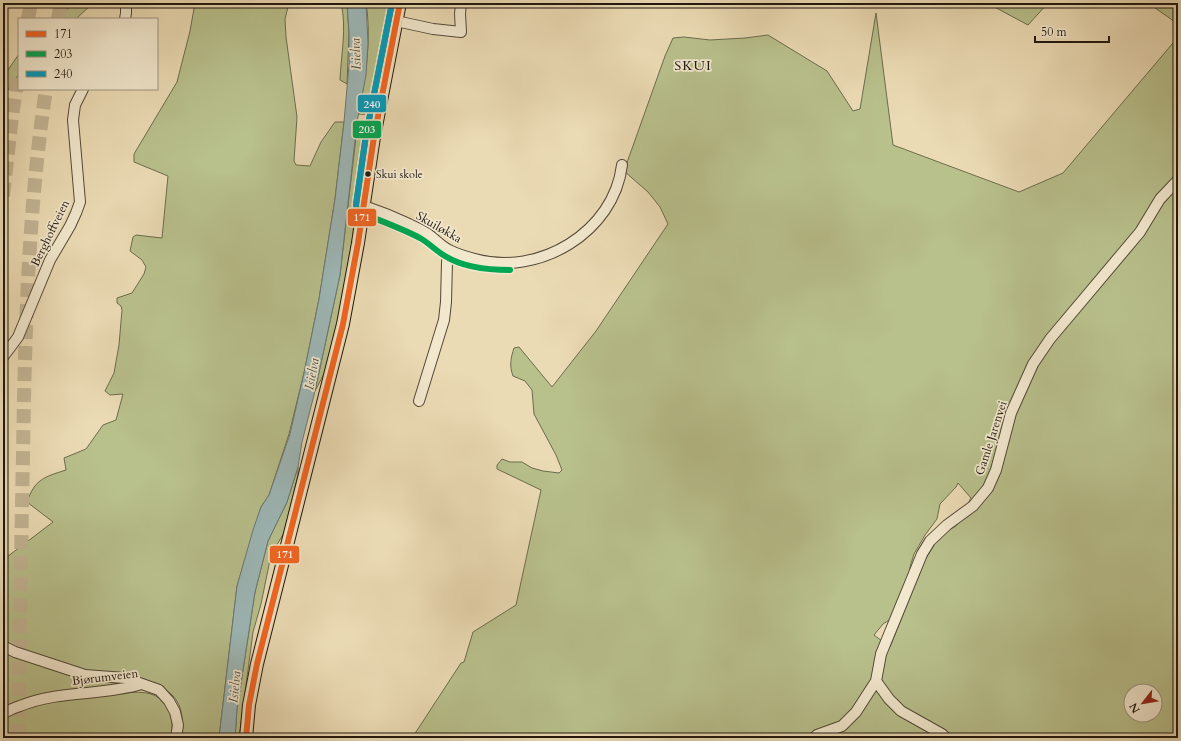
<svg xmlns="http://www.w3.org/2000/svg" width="1181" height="741" font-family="Cardo,serif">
  <rect width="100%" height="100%" fill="#ebdbb4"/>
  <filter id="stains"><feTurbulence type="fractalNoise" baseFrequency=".005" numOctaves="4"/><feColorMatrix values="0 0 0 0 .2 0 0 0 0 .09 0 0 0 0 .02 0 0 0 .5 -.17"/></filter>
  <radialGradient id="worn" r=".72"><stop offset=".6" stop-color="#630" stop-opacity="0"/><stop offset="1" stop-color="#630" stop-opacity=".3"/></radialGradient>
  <path fill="#b8c08c" stroke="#6c6c4e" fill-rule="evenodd" d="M 74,3 L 93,3 L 76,19 L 56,19 Z
    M 195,3 L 289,3 L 285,19 L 286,37 L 297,117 L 294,161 L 296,165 L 310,166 L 321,142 L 335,122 L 344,122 L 335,199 L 319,299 L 304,373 L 289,434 L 269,495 L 261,507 L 237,586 L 219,738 L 181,738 C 183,723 184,707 172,695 C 153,677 108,677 82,670 C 57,663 32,653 7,645 L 3,642 L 3,560 L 53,522 L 27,502 C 35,479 44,477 66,470 L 64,458 L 86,449 L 103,425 L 116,420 L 123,394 L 110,395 L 105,391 L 114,373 L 119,345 L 122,310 L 121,306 L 117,303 L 117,298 L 132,293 L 144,274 L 146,267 L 142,260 L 130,251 L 133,237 L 136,235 L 162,238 L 168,176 L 134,162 L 134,154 L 177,82 L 190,31 Z
    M 341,3 L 347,3 L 349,33 L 347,84 L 340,80 C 341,55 347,28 341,3 Z
    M 366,3 L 394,3 L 374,107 C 369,114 367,115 359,114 C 365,78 372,41 366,3 Z
    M 987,3 L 1048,3 L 1028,25 Z
    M 1148,3 L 1178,3 L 1178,24 Z
    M 876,13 L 893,145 L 1019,192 L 1063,173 L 1178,37 L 1178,738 L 412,738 L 461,663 L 464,662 L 473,632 L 516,605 L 541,490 L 497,469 L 497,465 L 502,459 L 510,462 L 522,462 L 532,468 L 543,471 L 559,473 L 562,470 L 556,455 L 534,414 L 532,390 L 525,381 L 513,376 C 509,366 511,357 514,348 L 519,347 L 552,387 L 596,331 L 668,224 L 660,207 L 648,192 L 624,171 L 665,56 L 673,38 L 684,37 L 710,40 L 745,38 L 768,35 L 827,71 L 853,111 L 860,109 ZM 958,483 L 971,498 L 956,526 L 945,532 L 936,541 L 926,558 L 890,647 L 874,635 L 883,624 L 894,617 L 910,576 L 910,567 L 914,554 L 925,535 L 937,519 L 940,504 L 956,487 ZM 1131,691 L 1155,691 L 1155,715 L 1131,715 Z
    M 19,54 L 19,74 L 3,97 L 3,77 Z
    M 358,120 L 362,122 L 365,134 L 359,180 L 355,199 L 353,234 L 348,270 L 340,313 L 327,368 L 315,391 L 340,275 Z
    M 298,467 L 298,475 L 284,533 L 275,548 L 270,560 L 261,604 L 253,632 L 239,738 L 235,738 L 237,709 L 255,592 L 268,541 L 287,502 Z
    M 3,653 L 42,665 L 128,683 L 119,693 C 140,692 158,689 169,710 C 170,713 172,716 172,719 C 173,725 171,732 171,738 L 3,738 Z"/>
  <path fill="#9db8b8" stroke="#6b7874" d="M 347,3 L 366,3 L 368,44 L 366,75 L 357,122 L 340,275 L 315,391 L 302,442 L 298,467 L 287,502 L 268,541 L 255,592 L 237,709 L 235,738 L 219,738 L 237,586 L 253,530 L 261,507 L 269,495 L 290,434 L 304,373 L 319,299 L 335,199 L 344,122 L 349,65 L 349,33 Z"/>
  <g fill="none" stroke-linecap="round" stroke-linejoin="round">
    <path stroke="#c2b493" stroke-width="14" stroke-dasharray="14 7" stroke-linecap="butt" d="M 28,19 L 31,3
      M 58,19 L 61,3
      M 3,196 L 12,116 L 19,69
      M 18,738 C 20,643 21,549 23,454 C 25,332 28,210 46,89"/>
    <defs>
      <path id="minor" d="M 125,19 L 126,13 L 126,3
        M 396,21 L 433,29 L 461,32 L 460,14 L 461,3
        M 364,206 C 379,211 394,217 409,224 C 415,227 422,230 428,234 C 435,239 441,246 449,250 C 457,254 467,257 475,259 C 539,277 614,232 622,165
        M 3,357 L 18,337 L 50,260 L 70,226 L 76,213 L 80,202 L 73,120 L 75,105 L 83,89
        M 419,401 L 444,320 L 446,302 L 447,262 L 449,250
        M 3,646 L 15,652 L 85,675 L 125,678 L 159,690 L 169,701 L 175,712 L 178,725 L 176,738
        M 876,681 L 889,699 L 901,711 L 942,734 L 946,738
        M 3,714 C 8,710 14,708 20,706 C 59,690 102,696 142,684
        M 814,738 L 817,735 L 842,726 L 856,712 L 876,681 L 881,654 L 922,554 L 930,541 L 947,525 L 973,506 L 988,488 L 996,470 L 1011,413 L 1033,364 L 1050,339 L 1140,232 L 1160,199 L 1178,180"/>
      <path id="major" d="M 246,738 L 249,705 L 257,664 L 343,324 L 358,243 L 374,137 L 400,3"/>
    </defs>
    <use href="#minor" stroke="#534838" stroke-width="12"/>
    <use href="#major" stroke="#20170f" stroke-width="14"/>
    <use href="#minor" stroke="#f2e8ce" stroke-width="10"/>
    <use href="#major" stroke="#ebdbb4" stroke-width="12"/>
    <defs>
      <path id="bus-1" d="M 246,738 L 249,705 L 257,664 L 343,324 L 358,243 L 374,137 L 400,3"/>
      <path id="bus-2" d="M 392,3 L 366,135 L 356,205 L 357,210 L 361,213 C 381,221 401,228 420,238 C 429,243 436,251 445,256 C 464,268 488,270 510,270"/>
      <path id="bus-3" d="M 356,205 L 366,135 L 392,3"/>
    </defs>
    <use href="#bus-1" stroke="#f2e8ce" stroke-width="9"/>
    <use href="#bus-2" stroke="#f2e8ce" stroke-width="9"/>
    <use href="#bus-3" stroke="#f2e8ce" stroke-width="9"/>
    <use href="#bus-1" stroke="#f26522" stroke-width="6"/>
    <use href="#bus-2" stroke="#00a651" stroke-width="6"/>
    <use href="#bus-3" stroke="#039abb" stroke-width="6"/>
  </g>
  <circle fill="#20170f" stroke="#f2e8ce" stroke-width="1.5" cx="368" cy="174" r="3.5"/>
  <g text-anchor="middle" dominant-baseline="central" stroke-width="3.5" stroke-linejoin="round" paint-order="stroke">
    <g font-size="11" fill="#20170f" stroke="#f2e8ce" text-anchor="start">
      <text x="376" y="174">Skui skole</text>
    </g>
    <g font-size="12" fill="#20170f" stroke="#f2e8ce">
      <text transform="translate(439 227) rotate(30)">Skuiløkka</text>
      <text transform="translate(50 233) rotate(-64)">Berghoffveien</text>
      <text transform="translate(991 438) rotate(-72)">Gamle Jarenvei</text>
      <text transform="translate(105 677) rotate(-7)">Bjørumveien</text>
    </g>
    <g font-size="13" font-style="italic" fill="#4c4f4a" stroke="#f2e8ce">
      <text transform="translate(356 54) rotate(-92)">Isielva</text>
      <text transform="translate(312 374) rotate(-79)">Isielva</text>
      <text transform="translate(235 687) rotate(-84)">Isielva</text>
    </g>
    <g font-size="14" letter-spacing="1" fill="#20170f" stroke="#f2e8ce">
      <text x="693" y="65">SKUI</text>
    </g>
  </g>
  <g stroke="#f2e8ce" stroke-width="1.5">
    <rect x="357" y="94" width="30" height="19" rx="4" fill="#039abb"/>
    <rect x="352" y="120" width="30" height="19" rx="4" fill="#00a651"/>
    <rect x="347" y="208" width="30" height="19" rx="4" fill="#f26522"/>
    <rect x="269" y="545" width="31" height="19" rx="4" fill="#f26522"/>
  </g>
  <g font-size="11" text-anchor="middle" font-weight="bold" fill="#fff">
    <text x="372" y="108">240</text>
    <text x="367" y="133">203</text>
    <text x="362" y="221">171</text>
    <text x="285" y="558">171</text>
  </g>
  <rect width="1181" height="741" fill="none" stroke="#ebdbb4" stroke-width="16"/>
  <rect x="4" y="4" width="1173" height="733" fill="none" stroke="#20170f" stroke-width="2"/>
  <rect x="8" y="8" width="1165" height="725" fill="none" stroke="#20170f"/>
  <rect x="18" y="18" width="140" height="72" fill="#f2e8ce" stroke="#9e9482"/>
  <rect x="26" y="31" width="20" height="6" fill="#f26522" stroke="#9e9482"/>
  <text x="54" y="38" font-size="12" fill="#20170f">171</text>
  <rect x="26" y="51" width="20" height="6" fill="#00a651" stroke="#9e9482"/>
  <text x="54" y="58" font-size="12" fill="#20170f">203</text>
  <rect x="26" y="71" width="20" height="6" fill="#039abb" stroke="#9e9482"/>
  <text x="54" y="78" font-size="12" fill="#20170f">240</text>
  <g transform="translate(1143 703) rotate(239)"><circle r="19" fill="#f2e8ce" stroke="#9e9482"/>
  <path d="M0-3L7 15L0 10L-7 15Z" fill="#8f2418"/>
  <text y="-6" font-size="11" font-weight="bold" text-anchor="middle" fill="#20170f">N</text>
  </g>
  <path d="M1035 36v6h74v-6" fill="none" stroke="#20170f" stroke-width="2"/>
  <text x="1041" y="36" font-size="12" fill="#20170f" stroke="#f2e8ce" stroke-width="3" paint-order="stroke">50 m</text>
  <rect width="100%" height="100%" filter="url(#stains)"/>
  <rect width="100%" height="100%" fill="url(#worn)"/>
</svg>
